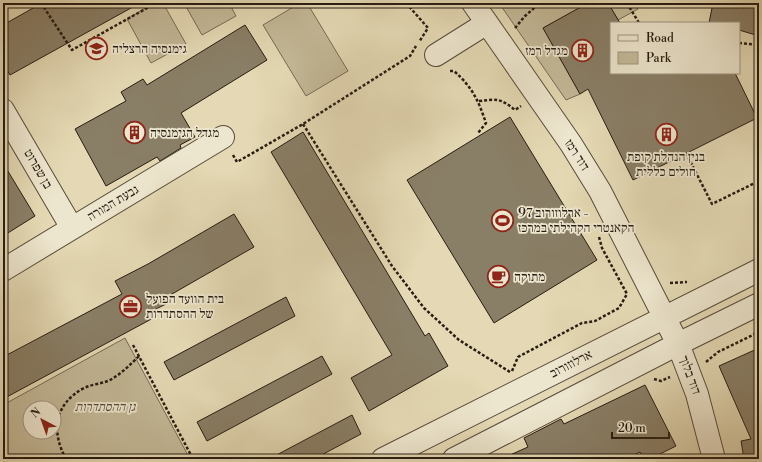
<svg xmlns="http://www.w3.org/2000/svg" width="762" height="462" font-family="'Libre Bodoni','Frank Ruhl Libre',serif">
  <rect width="100%" height="100%" fill="#e4d9b4"/>
  <filter id="stains"><feTurbulence type="fractalNoise" baseFrequency=".005" numOctaves="4"/><feColorMatrix values="0 0 0 0 .2 0 0 0 0 .09 0 0 0 0 .02 0 0 0 .5 -.17"/></filter>
  <radialGradient id="worn" r=".72"><stop offset=".6" stop-color="#630" stop-opacity="0"/><stop offset="1" stop-color="#630" stop-opacity=".3"/></radialGradient>
  <path fill="#c4b998" stroke="#766a55" fill-rule="evenodd" d="M 154,3 L 163,3 L 186,44 L 151,63 L 127,19 Z
    M 184,3 L 229,3 L 236,16 L 202,35 Z
    M 300,3 L 307,3 L 348,71 L 306,96 L 263,25 Z
    M 499,3 L 588,3 L 543,28 L 580,94 L 566,100 Z
    M 608,3 L 634,3 L 638,9 L 618,20 Z
    M 125,338 L 190,459 L 3,459 L 3,405 ZM 30,408 L 54,408 L 54,432 L 30,432 Z"/>
  <path fill="#897e66" stroke="#271c12" d="M 42,3 L 140,3 L 10,75 L 3,63 L 3,25 Z
    M 588,3 L 608,3 L 620,23 L 611,23 L 611,73 L 735,73 L 757,118 L 633,180 L 588,89 L 580,94 L 543,28 Z
    M 713,3 L 728,3 L 744,8 L 745,3 L 759,3 L 759,36 L 739,30 L 739,23 L 709,23 Z
    M 245,25 L 267,60 L 181,113 L 195,137 L 180,145 L 181,148 L 160,161 L 157,157 L 106,186 L 75,129 L 126,101 L 121,92 L 143,79 L 147,85 Z
    M 510,117 L 597,260 L 494,323 L 407,180 Z
    M 303,132 L 425,336 L 429,333 L 448,366 L 369,411 L 351,378 L 392,355 L 271,152 Z
    M 3,163 L 35,216 L 3,236 Z
    M 234,214 L 254,247 L 165,298 L 168,303 L 154,310 L 157,316 L 3,399 L 3,357 L 122,294 L 115,281 L 148,264 Z
    M 286,297 L 295,316 L 174,380 L 164,362 Z
    M 759,348 L 759,459 L 744,459 L 741,441 L 751,439 L 719,366 Z
    M 322,356 L 332,374 L 207,441 L 197,422 Z
    M 645,385 L 676,446 L 650,459 L 644,459 L 640,452 L 626,459 L 501,459 L 528,447 L 524,438 L 561,419 L 564,424 Z
    M 352,415 L 361,434 L 314,459 L 269,459 Z"/>
  <g fill="none" stroke-linecap="round" stroke-linejoin="round">
    <defs>
      <path id="minor" d="M 473,3 L 571,144 L 600,191 L 678,344 L 697,394 L 714,459
        M 436,55 L 487,23
        M 3,110 L 72,228
        M 3,270 L 223,137
        M 383,459 L 759,270
        M 454,459 L 678,344 L 759,304"/>
    </defs>
    <use href="#minor" stroke="#564b3a" stroke-width="24"/>
    <path stroke="#271c12" stroke-width="2.5" stroke-dasharray="3 2" stroke-linecap="butt" d="M 41,3 L 72,50 L 156,3
      M 406,3 L 428,28 L 419,42
      M 627,3 L 639,23
      M 515,28 L 525,16 L 540,3
      M 739,43 L 759,45
      M 450,71 L 454,71 C 473,88 478,100 486,123 L 478,133
      M 479,101 C 498,99 500,98 515,110 L 521,106
      M 303,124 L 392,266 L 424,308 L 459,340 L 510,372
      M 686,153 L 712,204 L 759,181
      M 233,155 L 237,162 L 303,124 L 410,56 L 416,46
      M 599,237 L 602,248 L 627,294
      M 670,283 L 687,282
      M 133,345 L 193,459
      M 706,362 L 718,352 L 759,332
      M 512,371 L 518,357 L 582,323 L 595,321 L 619,308 L 627,294
      M 654,379 L 661,381 L 670,377
      M 66,459 C 51,432 54,404 84,388 C 92,384 102,384 110,380 C 121,374 130,365 139,356"/>
    <use href="#minor" stroke="#ede6ce" stroke-width="22"/>
  </g>
  <defs>
    <symbol id="school-ring" viewBox="-11 -11 22 22"><circle r="9.5" fill="#ede6ce" stroke="#8f2418" stroke-width="1.5"/><path d="M0-5L7-2L0 1L-7-2ZM-4 1L0 2.5L4 1V4Q0 6-4 4Z" fill="#8f2418"/></symbol>
    <symbol id="building-ring" viewBox="-11 -11 22 22"><circle r="9.5" fill="#ede6ce" stroke="#8f2418" stroke-width="1.5"/><path d="M-4-6H4V6H1V3H-1V6H-4ZM-2.5-4.3h1.7v1.8h-1.7ZM.8-4.3h1.7v1.8H.8ZM-2.5-1h1.7V.8h-1.7ZM.8-1h1.7V.8H.8Z" fill="#8f2418"/></symbol>
    <symbol id="stadium-ring" viewBox="-11 -11 22 22"><circle r="9.5" fill="#ede6ce" stroke="#8f2418" stroke-width="1.5"/><path d="M0-5a6.5 5 0 1 0 0 10a6.5 5 0 1 0 0-10ZM-3.5-1.8h7v3.6h-7Z" fill="#8f2418"/></symbol>
    <symbol id="cafe-ring" viewBox="-11 -11 22 22"><circle r="9.5" fill="#ede6ce" stroke="#8f2418" stroke-width="1.5"/><path d="M-5.5-4.5H6V0H3Q3 3.5 0 3.5H-2.5Q-5.5 3.5-5.5 0ZM3-3.2v2h1.7v-2ZM-6 4.5H4V6H-6Z" fill="#8f2418"/></symbol>
    <symbol id="office-ring" viewBox="-11 -11 22 22"><circle r="9.5" fill="#ede6ce" stroke="#8f2418" stroke-width="1.5"/><path d="M-6-3h4V-5.5h4V-3h4V5H-6ZM-1-4.5V-3h2v-1.5ZM-6 0V1H6V0Z" fill="#8f2418"/></symbol>
  </defs>
  <g fill-rule="evenodd">
    <use href="#school-ring" x="84" y="36" width="25" height="25"/>
    <use href="#building-ring" x="570" y="38" width="25" height="25"/>
    <use href="#building-ring" x="122" y="120" width="25" height="25"/>
    <use href="#building-ring" x="654" y="122" width="25" height="25"/>
    <use href="#stadium-ring" x="490" y="208" width="25" height="25"/>
    <use href="#cafe-ring" x="486" y="264" width="25" height="25"/>
    <use href="#office-ring" x="118" y="294" width="25" height="25"/>
  </g>
  <g text-anchor="middle" dominant-baseline="central" stroke-width="3.5" stroke-linejoin="round" paint-order="stroke">
    <g font-size="13" fill="#271c12" stroke="#ede6ce" text-anchor="start">
      <text x="112" y="49">גימנסיה הרצליה</text>
      <text x="568" y="51" text-anchor="end">מגדל רמז</text>
      <text x="150" y="133">מגדל הגימנסיה</text>
      <text x="666" y="157" text-anchor="middle">בנין הנהלת קופת<tspan x="666" dy="15">חולים כללית</tspan></text>
      <text x="518" y="213">ארלוזורוב 97 -<tspan x="518" dy="15">הקאנטרי הקהילתי במרכז</tspan></text>
      <text x="514" y="277">מתוקה</text>
      <text x="146" y="299">בית הוועד הפועל<tspan x="146" dy="15">של ההסתדרות</tspan></text>
    </g>
    <g font-size="13" fill="#271c12" stroke="#ede6ce">
      <text transform="translate(577 155) rotate(57)">דוד רמז</text>
      <text transform="translate(38 169) rotate(60)">בן שפרוט</text>
      <text transform="translate(113 203) rotate(-31)">גבעת המורה</text>
      <text transform="translate(571 364) rotate(-27)">ארלוזורוב</text>
      <text transform="translate(690 375) rotate(70)">דוד בלוך</text>
    </g>
    <g font-size="13" font-style="italic" fill="#564b3a" stroke="#ede6ce">
      <text x="105" y="407">גן ההסתדרות</text>
    </g>
  </g>
  <rect width="762" height="462" fill="none" stroke="#e4d9b4" stroke-width="16"/>
  <rect x="4" y="4" width="754" height="454" fill="none" stroke="#271c12" stroke-width="2"/>
  <rect x="8" y="8" width="746" height="446" fill="none" stroke="#271c12"/>
  <rect x="610" y="22" width="130" height="52" fill="#ede6ce" stroke="#9e9583"/>
  <rect x="618" y="35" width="20" height="6" fill="#ede6ce" stroke="#9e9583"/>
  <text x="646" y="42" font-size="12" fill="#271c12">Road</text>
  <rect x="618" y="52" width="20" height="12" fill="#c4b998" stroke="#9e9583"/>
  <text x="646" y="62" font-size="12" fill="#271c12">Park</text>
  <g transform="translate(42 420) rotate(319)"><circle r="19" fill="#ede6ce" stroke="#9e9583"/>
  <path d="M0-3L7 15L0 10L-7 15Z" fill="#8f2418"/>
  <text y="-6" font-size="11" font-weight="bold" text-anchor="middle" fill="#271c12">N</text>
  </g>
  <path d="M612 432v6h57v-6" fill="none" stroke="#271c12" stroke-width="2"/>
  <text x="618" y="432" font-size="12" fill="#271c12" stroke="#ede6ce" stroke-width="3" paint-order="stroke">20 m</text>
  <rect width="100%" height="100%" filter="url(#stains)"/>
  <rect width="100%" height="100%" fill="url(#worn)"/>
</svg>
